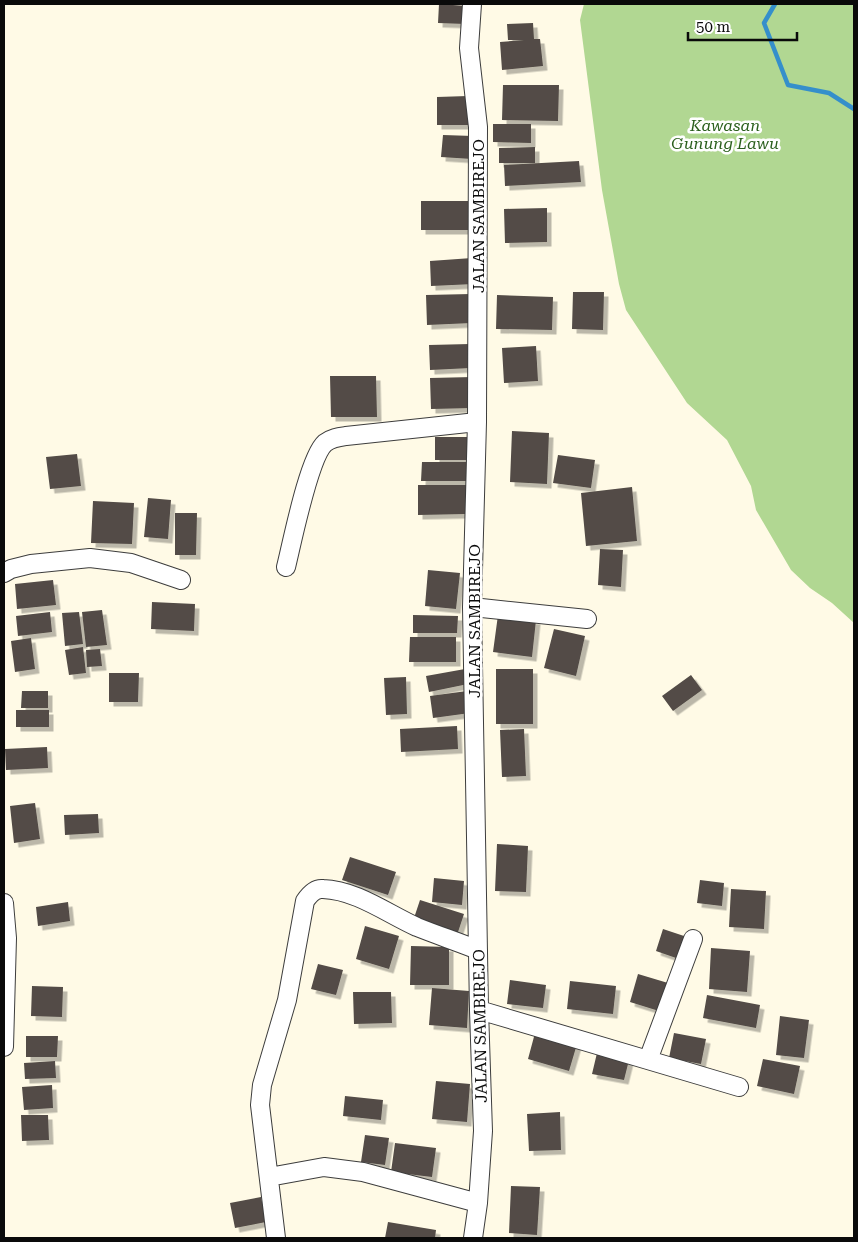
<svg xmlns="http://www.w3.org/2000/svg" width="858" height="1242" font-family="'Roboto Serif',serif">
  <defs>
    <filter id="shadow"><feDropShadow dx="4.5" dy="4.5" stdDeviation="0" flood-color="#0004"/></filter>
  </defs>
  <rect width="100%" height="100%" fill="#fffae6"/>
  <path fill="#b1d792" d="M 584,4 L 854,4 L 854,623 L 832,603 L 810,588 L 791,570 L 756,510 L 751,486 L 727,440 L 687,403 L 626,310 L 619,284 L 602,190 L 580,20 Z"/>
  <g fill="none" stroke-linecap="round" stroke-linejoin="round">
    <path stroke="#358fcb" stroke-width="4.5" d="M 775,4 L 764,23 L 788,85 L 829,93 L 854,109"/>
  </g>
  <path fill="#524b46" filter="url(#shadow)" d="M 439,4 L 467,6 L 466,24 L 438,23 Z
    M 533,23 L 534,39 L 540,39 L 543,66 L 502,70 L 500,42 L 524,40 L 508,40 L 507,24 Z
    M 503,85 L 559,85 L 558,121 L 502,120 Z
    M 468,96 L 468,125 L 437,125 L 437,97 Z
    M 493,124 L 531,124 L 531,143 L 493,142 Z
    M 443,135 L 473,136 L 472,159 L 441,157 Z
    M 535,147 L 535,163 L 499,163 L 499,148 Z
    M 579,161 L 581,182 L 505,186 L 504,165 Z
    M 421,201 L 472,201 L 472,230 L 421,230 Z
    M 547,208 L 547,242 L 505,243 L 504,209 Z
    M 472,258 L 474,284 L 431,286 L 430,261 Z
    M 573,292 L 604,292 L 603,330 L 572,329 Z
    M 471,294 L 472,323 L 427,325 L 426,295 Z
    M 497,295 L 553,297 L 552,330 L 496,329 Z
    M 470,344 L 471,368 L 430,370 L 429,345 Z
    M 536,346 L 538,381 L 504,383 L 502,348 Z
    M 330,376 L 376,376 L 377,417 L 331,417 Z
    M 473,377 L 473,408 L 431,409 L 430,378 Z
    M 512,431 L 549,433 L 547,484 L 510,482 Z
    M 435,437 L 472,437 L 472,460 L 435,460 Z
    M 77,454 L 81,486 L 50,489 L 46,457 Z
    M 558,455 L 595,460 L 591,488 L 553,483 Z
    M 422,462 L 469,462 L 468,481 L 421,481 Z
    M 418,485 L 467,485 L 467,514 L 418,515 Z
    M 632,487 L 637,541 L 586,546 L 581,493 Z
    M 148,498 L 171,500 L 168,539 L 144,537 Z
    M 93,501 L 134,503 L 132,544 L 91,543 Z
    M 175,513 L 197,513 L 196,555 L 175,555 Z
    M 600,549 L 623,550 L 621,587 L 598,585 Z
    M 428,570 L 460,573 L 456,609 L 425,606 Z
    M 53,580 L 56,605 L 17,609 L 15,584 Z
    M 152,602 L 195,604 L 194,631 L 151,629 Z
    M 102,610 L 107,645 L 86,647 L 82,612 Z
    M 50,612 L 52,632 L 18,636 L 16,616 Z
    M 79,612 L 83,644 L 65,646 L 62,613 Z
    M 413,615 L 458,616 L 457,633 L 413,633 Z
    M 498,615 L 536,620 L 532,657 L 493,652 Z
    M 554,629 L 585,636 L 576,676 L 544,668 Z
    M 410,637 L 456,637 L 456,662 L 409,662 Z
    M 31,638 L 35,669 L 15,672 L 11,641 Z
    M 83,647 L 86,673 L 69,675 L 65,650 Z
    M 100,649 L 102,666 L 87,667 L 86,650 Z
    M 465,669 L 468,684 L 429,692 L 426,676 Z
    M 496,669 L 533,669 L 533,724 L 496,724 Z
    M 109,673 L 139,673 L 138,702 L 109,702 Z
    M 691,675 L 702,690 L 673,711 L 662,696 Z
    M 406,677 L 407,714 L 386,715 L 384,678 Z
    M 22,691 L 48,691 L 48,708 L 21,708 Z
    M 467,691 L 470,713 L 433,718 L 430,696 Z
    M 16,710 L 49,710 L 49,727 L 16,727 Z
    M 457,726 L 458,749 L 401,752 L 400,729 Z
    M 524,729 L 526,776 L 502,777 L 500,730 Z
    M 47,747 L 48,768 L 6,770 L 5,749 Z
    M 35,803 L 40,839 L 14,843 L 10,806 Z
    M 98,814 L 99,833 L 65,835 L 64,815 Z
    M 497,844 L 528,846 L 526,892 L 495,891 Z
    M 350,857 L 396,872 L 388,895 L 342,880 Z
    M 434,878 L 464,881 L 462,905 L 432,902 Z
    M 700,880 L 724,883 L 722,906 L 697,903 Z
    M 731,889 L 766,891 L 764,929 L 729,927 Z
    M 420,900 L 464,914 L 457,935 L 413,921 Z
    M 68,902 L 70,921 L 38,926 L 36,907 Z
    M 365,926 L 399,936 L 389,969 L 356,959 Z
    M 663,929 L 687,937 L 679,959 L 656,951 Z
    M 411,946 L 449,947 L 449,985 L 410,985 Z
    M 711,948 L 750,951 L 747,992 L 709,989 Z
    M 318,964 L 343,970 L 336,995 L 311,989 Z
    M 638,974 L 668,983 L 659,1011 L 630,1002 Z
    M 510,980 L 546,985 L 543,1008 L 507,1004 Z
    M 570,981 L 616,986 L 613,1014 L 567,1009 Z
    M 32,986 L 63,987 L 62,1017 L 31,1016 Z
    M 432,988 L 469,991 L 467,1028 L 429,1025 Z
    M 353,992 L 391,992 L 392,1023 L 354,1024 Z
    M 707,995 L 760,1005 L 756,1028 L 703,1018 Z
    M 780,1016 L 809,1020 L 804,1058 L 776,1055 Z
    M 535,1033 L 577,1044 L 569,1071 L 528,1059 Z
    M 674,1033 L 706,1039 L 701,1064 L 669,1058 Z
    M 26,1036 L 58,1036 L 57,1057 L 26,1057 Z
    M 597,1053 L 629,1060 L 624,1080 L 592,1074 Z
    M 763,1059 L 800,1066 L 794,1094 L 757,1086 Z
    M 55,1061 L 56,1078 L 25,1079 L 24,1063 Z
    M 436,1081 L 470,1084 L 467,1122 L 432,1119 Z
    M 52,1085 L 53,1108 L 24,1110 L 22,1087 Z
    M 345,1096 L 383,1100 L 381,1120 L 343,1116 Z
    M 560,1112 L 561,1150 L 529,1151 L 527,1114 Z
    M 21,1115 L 48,1115 L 49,1140 L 22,1141 Z
    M 365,1135 L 389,1138 L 385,1165 L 361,1162 Z
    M 395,1143 L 436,1148 L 432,1177 L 391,1172 Z
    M 511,1186 L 540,1187 L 537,1235 L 509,1233 Z
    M 261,1197 L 266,1222 L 235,1228 L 230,1203 Z
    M 388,1222 L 436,1230 L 435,1238 L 385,1238 Z"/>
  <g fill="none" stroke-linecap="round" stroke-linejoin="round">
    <defs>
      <path id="minor" d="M 472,4 L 469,48 L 478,127 L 477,422 L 472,607 L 479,1010 L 483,1131 L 478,1203 L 473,1238
        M 286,567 C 292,543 309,457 325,443 C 331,438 339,437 346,436 L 477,422
        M 4,573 L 11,569 L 31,564 L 90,558 L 131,563 L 181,580
        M 472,607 L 587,619
        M 4,903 L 7,938 L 4,1047
        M 479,1010 L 739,1087
        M 648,1060 L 693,939
        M 269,1177 L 324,1167 L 363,1172 L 478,1203
        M 276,1238 L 260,1105 L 262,1085 L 287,1000 L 305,901 C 309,895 315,888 323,889 C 356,890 388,914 417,927 C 437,935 458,942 478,950"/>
    </defs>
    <use href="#minor" stroke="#3d3d3d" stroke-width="20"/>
    <use href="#minor" stroke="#fff" stroke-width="18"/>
  </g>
  <g text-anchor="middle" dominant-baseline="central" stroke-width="5" stroke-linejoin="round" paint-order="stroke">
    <g font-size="16" font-style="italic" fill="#2a5f1c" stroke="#fff">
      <text x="725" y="125">Kawasan<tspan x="725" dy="18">Gunung Lawu</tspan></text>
    </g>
    <g font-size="16" fill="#0a0a0a" stroke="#fff">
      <text transform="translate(478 216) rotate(-90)">JALAN SAMBIREJO</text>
      <text transform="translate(474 621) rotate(-90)">JALAN SAMBIREJO</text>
      <text transform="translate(480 1026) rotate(-91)">JALAN SAMBIREJO</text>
    </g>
  </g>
  <rect width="858" height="1242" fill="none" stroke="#0a0a0a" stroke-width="10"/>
  <path d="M688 32v8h109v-8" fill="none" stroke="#0a0a0a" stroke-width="2.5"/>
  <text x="696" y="32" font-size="15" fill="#0a0a0a" stroke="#ffffff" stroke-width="4" paint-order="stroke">50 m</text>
</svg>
